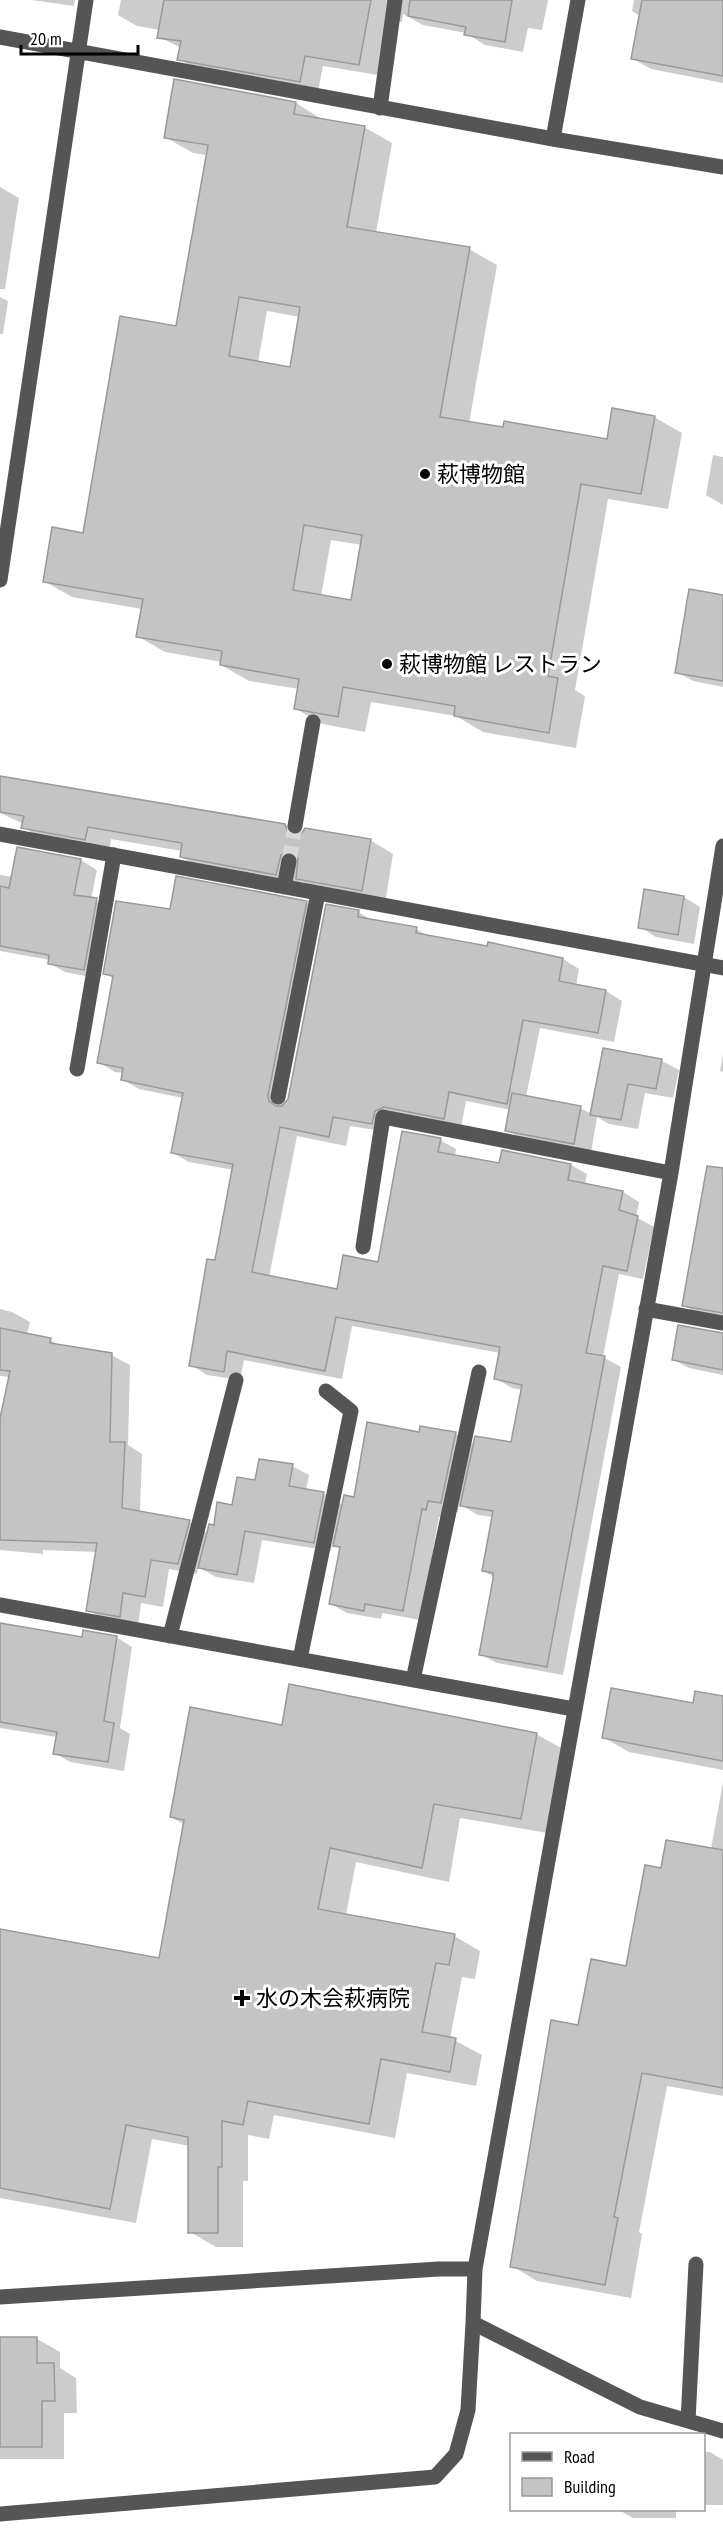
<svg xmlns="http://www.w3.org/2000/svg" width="723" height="2529" font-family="'PT Sans Narrow','Noto Sans JP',sans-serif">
  <rect width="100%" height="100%" fill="#fff"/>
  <path fill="#0003" fill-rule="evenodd" d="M 32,0 L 75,0 L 74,6 Z
    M 121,0 L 548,0 L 542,30 L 528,28 L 523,52 L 485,45 L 466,33 L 423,25 L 403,14 L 402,22 L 388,19 L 378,75 L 323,66 L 318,92 L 198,70 L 179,59 L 181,48 L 159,37 L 160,30 L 137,26 L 118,15 Z
    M 634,0 L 723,0 L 723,83 L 651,69 L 633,59 L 640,16 L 632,11 Z
    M 296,103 L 323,120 L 364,127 L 392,143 L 376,233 L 469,249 L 497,265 L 469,423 L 608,441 L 654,417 L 682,433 L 668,509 L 608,499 L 575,690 L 585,696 L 576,748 L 483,732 L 456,716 L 371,702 L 365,732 L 323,724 L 296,709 L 299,689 L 249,681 L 221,665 L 222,662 L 165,652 L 137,636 L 142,609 L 72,597 L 44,581 L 84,534 L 177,327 L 207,155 L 193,153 L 165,137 ZM 267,311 L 300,317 L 291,368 L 258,363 ZM 331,540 L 362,545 L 352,601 L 321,596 Z
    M 0,187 L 19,198 L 5,289 L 0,289 Z
    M 0,297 L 8,301 L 3,334 L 0,334 Z
    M 713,455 L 723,457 L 723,505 L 706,495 Z
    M 723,597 L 723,687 L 693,681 L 677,672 Z
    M 0,777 L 285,826 L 300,835 L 370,840 L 393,854 L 385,903 L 320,892 L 301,881 L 300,888 L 204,870 L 181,857 L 182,851 L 111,839 L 109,852 L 46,841 L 23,827 L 24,824 L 0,813 Z
    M 18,849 L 81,860 L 97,870 L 91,899 L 112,909 L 100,979 L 65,972 L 49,963 L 50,960 L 0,951 L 0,875 L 13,877 Z
    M 646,891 L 684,897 L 700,907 L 694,944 L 656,937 L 640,927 Z
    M 306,902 L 322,912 L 284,1107 L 289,1099 L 358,912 L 374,921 L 416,929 L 430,937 L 563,959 L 579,969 L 576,986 L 606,991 L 622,1001 L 614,1042 L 540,1028 L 526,1097 L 580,1108 L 592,1114 L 605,1050 L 662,1061 L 679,1070 L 673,1098 L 645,1093 L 638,1129 L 609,1124 L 597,1117 L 591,1153 L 524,1140 L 507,1130 L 511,1110 L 466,1101 L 461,1127 L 391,1120 L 388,1132 L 350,1126 L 346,1146 L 297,1136 L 269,1277 L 338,1290 L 379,1264 L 440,1140 L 456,1149 L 455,1156 L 500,1164 L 571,1165 L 587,1174 L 585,1185 L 623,1192 L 639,1202 L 636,1217 L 654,1227 L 643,1279 L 619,1274 L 603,1357 L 621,1367 L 563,1675 L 497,1663 L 480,1654 L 494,1577 L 484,1571 L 493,1517 L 478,1515 L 459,1504 L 458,1512 L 445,1509 L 443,1518 L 439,1517 L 420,1620 L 382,1613 L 381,1619 L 347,1613 L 331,1604 L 341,1549 L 332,1544 L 331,1551 L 262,1540 L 254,1583 L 216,1577 L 198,1567 L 197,1574 L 169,1569 L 163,1607 L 141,1603 L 138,1626 L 106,1620 L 88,1610 L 97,1552 L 43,1550 L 43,1554 L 0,1550 L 0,1425 L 10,1377 L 0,1376 L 0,1309 L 12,1312 L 30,1322 L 27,1335 L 50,1340 L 62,1347 L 111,1355 L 130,1365 L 128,1445 L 142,1454 L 140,1513 L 189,1522 L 208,1533 L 256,1482 L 292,1466 L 309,1475 L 306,1491 L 324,1494 L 343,1505 L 355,1499 L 420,1434 L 456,1434 L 475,1445 L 512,1444 L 522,1390 L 512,1388 L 495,1378 L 500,1353 L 352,1326 L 342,1379 L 244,1360 L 240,1380 L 207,1375 L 191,1365 L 216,1262 L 234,1170 L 189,1162 L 173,1153 L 183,1098 L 139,1089 L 123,1080 L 124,1073 L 115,1072 L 98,1062 L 114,979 L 105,973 L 171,910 Z
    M 723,1054 L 723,1072 L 720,1071 Z
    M 723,1204 L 723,1318 L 699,1314 L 683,1305 Z
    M 723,1334 L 723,1375 L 689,1368 L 674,1360 Z
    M 0,1624 L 83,1639 L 116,1637 L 132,1647 L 120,1728 L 130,1734 L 124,1771 L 70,1762 L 55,1753 L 57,1737 L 0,1728 Z
    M 723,1714 L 723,1770 L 629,1752 L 603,1737 Z
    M 283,1726 L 536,1734 L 563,1749 L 547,1833 L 460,1818 L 449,1882 L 356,1862 L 346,1915 L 454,1936 L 480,1951 L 475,1979 L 462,1977 L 450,2038 L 482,2055 L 476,2086 L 407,2073 L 395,2138 L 274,2115 L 269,2139 L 248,2135 L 248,2181 L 243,2181 L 243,2247 L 216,2247 L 190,2232 L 190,2146 L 152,2139 L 136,2223 L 0,2198 L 0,1930 L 160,1960 L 185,1825 L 171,1817 Z
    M 723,1782 L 723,2096 L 667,2086 L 639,2232 L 642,2234 L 631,2298 L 537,2281 L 512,2266 L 579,2027 L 627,1968 L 662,1870 L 711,1849 Z
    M 0,2339 L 37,2339 L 60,2352 L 60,2368 L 76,2378 L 77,2413 L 64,2413 L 64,2459 L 0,2459 Z
    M 704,2452 L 710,2452 L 723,2460 L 723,2505 L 704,2505 Z
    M 619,2510 L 676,2510 L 676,2518 L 633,2518 Z"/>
  <path fill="#c4c4c4" stroke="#999" stroke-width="1.5" fill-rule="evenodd" d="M 164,0 L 371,0 L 359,65 L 305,56 L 300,82 L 177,60 L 181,41 L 157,38 Z
    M 410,0 L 512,0 L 505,42 L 464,35 L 466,27 L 408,16 Z
    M 642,0 L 723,0 L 723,76 L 631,59 Z
    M 174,79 L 296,102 L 294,114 L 365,126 L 347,227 L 470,247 L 440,417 L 503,427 L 504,421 L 607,439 L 612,408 L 655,416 L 641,494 L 581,484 L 548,676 L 558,678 L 549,733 L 454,716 L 455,706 L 343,687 L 338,717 L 294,709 L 299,679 L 220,665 L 222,651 L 136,637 L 143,599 L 43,582 L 52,527 L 83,533 L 120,316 L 176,326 L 208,145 L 164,138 ZM 239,297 L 300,307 L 290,367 L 229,356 ZM 304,525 L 362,535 L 351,600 L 293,590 Z
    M 689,589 L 723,595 L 723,681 L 675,673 Z
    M 0,776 L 285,824 L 288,833 L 294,836 L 302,833 L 305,828 L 371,839 L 362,891 L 296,879 L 298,858 L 290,851 L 281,855 L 276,875 L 180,857 L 182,843 L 88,827 L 85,840 L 21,828 L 24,816 L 0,812 Z
    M 17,847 L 81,859 L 74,895 L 97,898 L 84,970 L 48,964 L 49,955 L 0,946 L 0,886 L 9,888 Z
    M 176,876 L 307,901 L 268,1095 L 269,1101 L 276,1106 L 282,1106 L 288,1099 L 326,904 L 359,910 L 358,917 L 417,927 L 416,933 L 487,946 L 488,942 L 563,958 L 559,981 L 606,990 L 598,1033 L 523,1020 L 507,1104 L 449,1092 L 444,1119 L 384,1107 L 375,1111 L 372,1124 L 333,1117 L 329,1137 L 280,1127 L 252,1272 L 337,1289 L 343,1255 L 378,1262 L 402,1131 L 441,1138 L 438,1152 L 499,1163 L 502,1150 L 571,1164 L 568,1180 L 623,1191 L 619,1210 L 638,1216 L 627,1271 L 603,1266 L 586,1353 L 605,1356 L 547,1667 L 479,1655 L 493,1579 L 493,1573 L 482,1571 L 493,1511 L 460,1506 L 475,1436 L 511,1442 L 522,1385 L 494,1379 L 500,1347 L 336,1317 L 325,1371 L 227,1351 L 224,1372 L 189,1366 L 207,1259 L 215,1260 L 233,1164 L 171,1153 L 183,1093 L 121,1080 L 123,1068 L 97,1063 L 113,976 L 103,974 L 116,901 L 170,909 Z
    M 644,889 L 684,896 L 678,935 L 638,928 Z
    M 603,1048 L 662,1059 L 656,1089 L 628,1084 L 621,1120 L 590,1115 Z
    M 512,1093 L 581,1106 L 574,1144 L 505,1131 Z
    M 707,1166 L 723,1168 L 723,1313 L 682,1306 Z
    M 678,1325 L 723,1333 L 723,1370 L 672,1360 Z
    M 0,1328 L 51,1338 L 50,1343 L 112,1353 L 110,1442 L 125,1442 L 122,1508 L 190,1520 L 178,1564 L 151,1560 L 145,1597 L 123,1593 L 120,1617 L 86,1611 L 97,1543 L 0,1540 L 0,1418 L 10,1371 L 0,1370 Z
    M 367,1422 L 419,1432 L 420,1426 L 456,1432 L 441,1503 L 428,1501 L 426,1510 L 422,1509 L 403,1611 L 365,1604 L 364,1611 L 329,1604 L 340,1547 L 333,1546 L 344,1495 L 354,1497 Z
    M 259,1459 L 293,1464 L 289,1486 L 324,1492 L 314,1543 L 245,1531 L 237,1575 L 198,1568 L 209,1524 L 214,1525 L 217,1502 L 232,1505 L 237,1477 L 255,1480 Z
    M 0,1623 L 82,1637 L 83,1630 L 117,1636 L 104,1721 L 114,1723 L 108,1762 L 53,1754 L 57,1732 L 0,1722 Z
    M 289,1684 L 537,1733 L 521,1819 L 434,1804 L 422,1868 L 330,1848 L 318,1909 L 455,1934 L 449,1965 L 436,1963 L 422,2032 L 456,2038 L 450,2072 L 381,2059 L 369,2124 L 248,2101 L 243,2125 L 222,2121 L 222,2167 L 218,2167 L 218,2233 L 188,2233 L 188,2137 L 126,2125 L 110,2209 L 0,2188 L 0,1929 L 159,1958 L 184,1820 L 170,1817 L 190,1707 L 282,1725 Z
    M 611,1688 L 693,1703 L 695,1691 L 723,1696 L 723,1761 L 602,1738 Z
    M 666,1840 L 723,1850 L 723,2088 L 642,2073 L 614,2217 L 618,2218 L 605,2285 L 510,2267 L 551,2020 L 578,2025 L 591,1959 L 626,1966 L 645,1865 L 661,1868 Z
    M 0,2337 L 37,2337 L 37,2363 L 54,2363 L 55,2401 L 42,2401 L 42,2447 L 0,2447 Z"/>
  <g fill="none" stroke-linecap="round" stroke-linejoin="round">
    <path stroke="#d9d9d9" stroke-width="15" stroke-dasharray="15 8" stroke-linecap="butt" d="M 289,861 L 295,826"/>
    <path stroke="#555" stroke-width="15" d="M 0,37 L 553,139 L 723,167
      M 380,108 L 395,0
      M 553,139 L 578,0
      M 0,580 L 86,0
      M 295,826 L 313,722
      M 0,834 L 723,968
      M 723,846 L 671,1173 L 475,2269 L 473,2323 L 640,2407 L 723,2431
      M 284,887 L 289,861
      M 77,1069 L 114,855
      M 278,1097 L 318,893
      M 363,1247 L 383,1117 L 671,1173
      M 646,1309 L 723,1323
      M 0,1605 L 574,1709
      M 170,1636 L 236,1380
      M 300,1659 L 351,1411 L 326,1391
      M 413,1680 L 479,1372
      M 0,2297 L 439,2269 L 475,2269
      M 688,2421 L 696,2264
      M 0,2514 L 435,2477 L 456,2454 L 468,2410 L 473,2323"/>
  </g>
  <g fill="#000" stroke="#fff" stroke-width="2">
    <circle cx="425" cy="474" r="6"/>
    <circle cx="387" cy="664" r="6"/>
    <path d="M239 1989h6v6h6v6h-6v6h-6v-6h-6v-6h6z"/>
  </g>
  <g text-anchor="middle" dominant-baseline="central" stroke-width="6" stroke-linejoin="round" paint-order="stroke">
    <g font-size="22" fill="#000" stroke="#fff" text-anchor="start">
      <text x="437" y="474">萩博物館</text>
      <text x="399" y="664">萩博物館 レストラン</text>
      <text x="256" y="1998">水の木会萩病院</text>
    </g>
  </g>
  <rect x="510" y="2433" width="195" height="78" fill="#ffffff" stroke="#999999" stroke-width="1.5"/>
  <rect x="522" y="2452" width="30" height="9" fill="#555555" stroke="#999999" stroke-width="1.5"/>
  <text x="564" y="2463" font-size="18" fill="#000000">Road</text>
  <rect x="522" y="2478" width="30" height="18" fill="#c4c4c4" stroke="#999999" stroke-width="1.5"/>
  <text x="564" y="2493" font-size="18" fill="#000000">Building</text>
  <path d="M21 45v9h117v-9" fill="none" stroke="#000000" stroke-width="3"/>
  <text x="30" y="45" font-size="18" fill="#000000" stroke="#ffffff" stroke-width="4.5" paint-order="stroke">20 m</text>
</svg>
